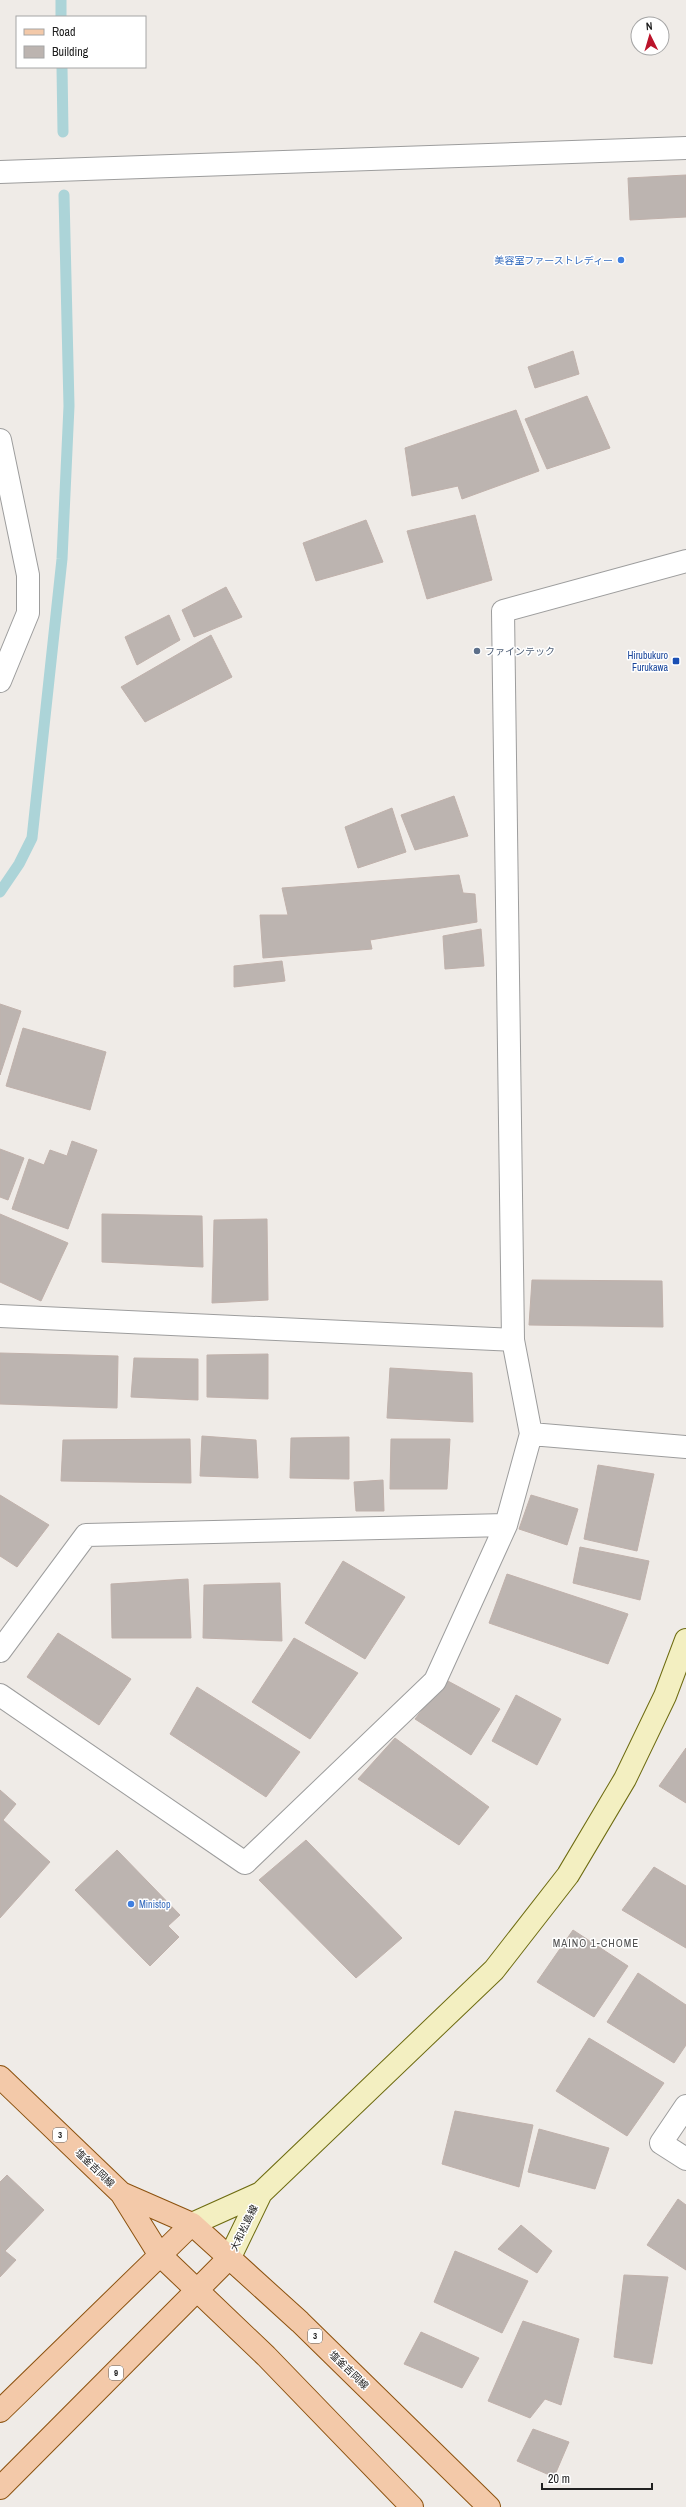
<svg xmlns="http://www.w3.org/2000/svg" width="686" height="2507" font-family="'Archivo Narrow','Noto Sans JP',sans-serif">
  <rect width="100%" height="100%" fill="#efebe7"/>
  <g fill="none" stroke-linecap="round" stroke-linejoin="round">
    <path stroke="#acd4d8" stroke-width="11" d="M 61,0 L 61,17
      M 62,67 L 63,132
      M 0,892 L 19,864 L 32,838 L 62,559 L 69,406 L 64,195"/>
  </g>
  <path fill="#bcb4b0" stroke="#c0b1ab" d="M 686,175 L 686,217 L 630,220 L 628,178 Z
    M 573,351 L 579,374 L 535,388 L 528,367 Z
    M 587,396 L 610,448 L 547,469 L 525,419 Z
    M 516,410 L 539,471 L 462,499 L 458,486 L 412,496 L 405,448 Z
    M 475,515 L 492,580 L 427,599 L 407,531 Z
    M 366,520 L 383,562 L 316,581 L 303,543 Z
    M 226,587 L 242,617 L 194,637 L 182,610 Z
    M 169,615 L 180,640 L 137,665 L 125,637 Z
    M 211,635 L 232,677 L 145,722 L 121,687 Z
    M 454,796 L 468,836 L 415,850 L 401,815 Z
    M 392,808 L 406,852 L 358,868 L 345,827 Z
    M 459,875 L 463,893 L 475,894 L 477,922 L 370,940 L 372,949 L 263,958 L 260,915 L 288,915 L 282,888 Z
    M 481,929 L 484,966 L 445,969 L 443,936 Z
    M 282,961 L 285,981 L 234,987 L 234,966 Z
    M 0,1004 L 21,1011 L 0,1075 Z
    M 23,1028 L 106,1052 L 90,1110 L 6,1086 Z
    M 72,1141 L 97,1150 L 68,1229 L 12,1209 L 29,1159 L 44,1165 L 50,1150 L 67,1156 Z
    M 0,1149 L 24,1158 L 8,1200 L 0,1197 Z
    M 0,1214 L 68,1243 L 41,1301 L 0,1282 Z
    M 102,1214 L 202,1216 L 203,1267 L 102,1262 Z
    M 267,1219 L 268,1300 L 212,1303 L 214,1220 Z
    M 532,1280 L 662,1281 L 663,1327 L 529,1325 Z
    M 0,1353 L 118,1356 L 117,1408 L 0,1404 Z
    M 268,1354 L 268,1399 L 207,1397 L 207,1355 Z
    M 134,1358 L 198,1359 L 198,1400 L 131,1397 Z
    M 390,1368 L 472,1373 L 473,1422 L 387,1418 Z
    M 202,1436 L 256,1440 L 258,1478 L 200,1476 Z
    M 349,1437 L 349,1479 L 290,1478 L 291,1438 Z
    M 190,1439 L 191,1483 L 61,1481 L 63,1440 Z
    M 391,1439 L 450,1439 L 447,1489 L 390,1489 Z
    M 598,1465 L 654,1474 L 637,1551 L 584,1539 Z
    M 383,1480 L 384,1511 L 356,1511 L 354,1482 Z
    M 0,1495 L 49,1525 L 17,1567 L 0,1556 Z
    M 531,1495 L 578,1509 L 567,1545 L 519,1529 Z
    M 580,1547 L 649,1561 L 640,1600 L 573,1583 Z
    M 343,1561 L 405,1597 L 365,1659 L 305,1623 Z
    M 507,1574 L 628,1614 L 608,1664 L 489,1623 Z
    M 188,1579 L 191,1638 L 112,1638 L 111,1584 Z
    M 280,1583 L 282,1641 L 203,1638 L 204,1585 Z
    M 58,1633 L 131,1679 L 99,1725 L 27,1677 Z
    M 294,1638 L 358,1673 L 310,1739 L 252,1702 Z
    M 446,1680 L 500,1709 L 471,1755 L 415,1719 Z
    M 197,1687 L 300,1752 L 266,1797 L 170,1734 Z
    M 516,1695 L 561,1719 L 537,1765 L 492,1741 Z
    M 395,1738 L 489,1807 L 459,1845 L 358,1779 Z
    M 686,1748 L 686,1803 L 659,1786 Z
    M 0,1790 L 16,1804 L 3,1820 L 50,1862 L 0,1918 Z
    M 306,1840 L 402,1938 L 356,1978 L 259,1880 Z
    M 117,1850 L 180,1915 L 168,1926 L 179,1937 L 150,1966 L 75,1890 Z
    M 654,1867 L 686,1886 L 686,1948 L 622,1910 Z
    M 573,1930 L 628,1966 L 594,2017 L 537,1982 Z
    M 638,1973 L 686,2005 L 686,2045 L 674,2063 L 607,2022 Z
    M 589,2038 L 664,2083 L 627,2136 L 556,2091 Z
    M 455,2111 L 533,2125 L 519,2187 L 442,2164 Z
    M 539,2129 L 609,2148 L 595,2189 L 528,2172 Z
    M 7,2175 L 44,2210 L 5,2251 L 16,2260 L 0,2277 L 0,2182 Z
    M 678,2199 L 686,2205 L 686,2270 L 647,2245 Z
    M 521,2225 L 552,2251 L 537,2273 L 498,2249 Z
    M 455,2251 L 528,2281 L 502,2333 L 434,2302 Z
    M 624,2275 L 668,2277 L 652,2364 L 614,2357 Z
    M 523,2321 L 579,2339 L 561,2405 L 545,2399 L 530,2418 L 488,2401 Z
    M 421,2332 L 479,2358 L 462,2388 L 404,2364 Z
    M 533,2429 L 569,2442 L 554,2477 L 517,2461 Z"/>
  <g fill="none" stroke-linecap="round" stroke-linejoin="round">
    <defs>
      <path id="street" d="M 0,172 L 686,148
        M 0,440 L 28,575 L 28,613 L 0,681
        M 0,1316 L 513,1340
        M 531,1434 L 686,1447
        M 0,1651 L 86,1535 L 506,1525
        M 0,1695 L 245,1863 L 435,1681 L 506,1525 L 531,1434 L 513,1340 L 503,611 L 686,561
        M 686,2106 L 661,2143 L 686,2159"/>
      <path id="secondary" d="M 192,2224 L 261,2193 L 494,1970 L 568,1875 L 625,1779 L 665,1696 L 686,1640
        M 230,2257 L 261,2193"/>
      <path id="primary" d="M 0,2077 L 121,2193 L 159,2254 L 266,2356 L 412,2507
        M 121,2193 L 192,2224 L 300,2322 L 489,2507
        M 0,2411 L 192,2224
        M 0,2488 L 230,2257"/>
    </defs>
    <use href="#street" stroke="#9d9d9d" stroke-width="24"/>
    <use href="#secondary" stroke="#6d6b10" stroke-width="24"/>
    <use href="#primary" stroke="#8c520f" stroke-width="24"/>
    <use href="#street" stroke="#fff" stroke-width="22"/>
    <use href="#secondary" stroke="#f3efc1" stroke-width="22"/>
    <use href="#primary" stroke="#f3c9a9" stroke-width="22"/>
  </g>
  <g fill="#3f7fe0" stroke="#fff" stroke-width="1.5">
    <circle cx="621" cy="260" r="4"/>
    <circle cx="131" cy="1904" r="4"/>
  </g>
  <circle fill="#5c6f8a" stroke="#fff" stroke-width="1.5" cx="477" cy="651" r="4"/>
  <rect fill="#1a4fb4" stroke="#fff" stroke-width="1.5" x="672" y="657" width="8" height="8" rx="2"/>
  <g text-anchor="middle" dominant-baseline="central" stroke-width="3" stroke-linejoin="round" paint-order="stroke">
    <g fill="#fff" stroke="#636363" stroke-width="1">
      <rect x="53" y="2128" width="14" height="14" rx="3"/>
      <rect x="308" y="2329" width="14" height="14" rx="3"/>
      <rect x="109" y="2366" width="14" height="14" rx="3"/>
    </g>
    <g font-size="9" font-weight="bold" fill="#202020">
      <text x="60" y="2135">3</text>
      <text x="315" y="2336">3</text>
      <text x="116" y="2373">9</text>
    </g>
    <g font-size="10" fill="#366cbe" stroke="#fff" text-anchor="end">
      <text x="613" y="260">美容室ファーストレディー</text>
      <text x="139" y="1904" text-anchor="start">Ministop</text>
    </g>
    <g font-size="10" fill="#4e5e75" stroke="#fff" text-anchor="start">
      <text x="485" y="651">ファインテック</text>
    </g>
    <g font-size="10" fill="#164399" stroke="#fff" text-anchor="end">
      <text x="668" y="655">Hirubukuro<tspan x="668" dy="12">Furukawa</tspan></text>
    </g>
    <g font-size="10" fill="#202020" stroke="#fff">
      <text transform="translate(95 2168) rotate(44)">塩釜吉岡線</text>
      <text transform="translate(244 2228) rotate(-64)">大和松島線</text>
      <text transform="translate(349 2370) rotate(44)">塩釜吉岡線</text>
    </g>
    <g font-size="11" letter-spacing="1" fill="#535353" stroke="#fff">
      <text x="596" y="1943">MAINO 1-CHOME</text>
    </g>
  </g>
  <rect x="16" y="16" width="130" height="52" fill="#ffffff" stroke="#a6a6a6"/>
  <rect x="24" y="29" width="20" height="6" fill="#f3c9a9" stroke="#a6a6a6"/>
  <text x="52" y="36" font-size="12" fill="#202020">Road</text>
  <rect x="24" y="46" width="20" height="12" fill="#bcb4b0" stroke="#a6a6a6"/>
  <text x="52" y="56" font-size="12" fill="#202020">Building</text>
  <g transform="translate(650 36) rotate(355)"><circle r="19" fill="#ffffff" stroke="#a6a6a6"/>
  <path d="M0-3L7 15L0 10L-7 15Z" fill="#bb142b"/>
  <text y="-6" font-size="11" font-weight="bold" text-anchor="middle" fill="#202020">N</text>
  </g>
  <path d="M542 2483v6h110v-6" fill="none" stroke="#202020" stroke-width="2"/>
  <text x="548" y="2483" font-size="12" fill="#202020" stroke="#ffffff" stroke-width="3" paint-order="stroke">20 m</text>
</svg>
